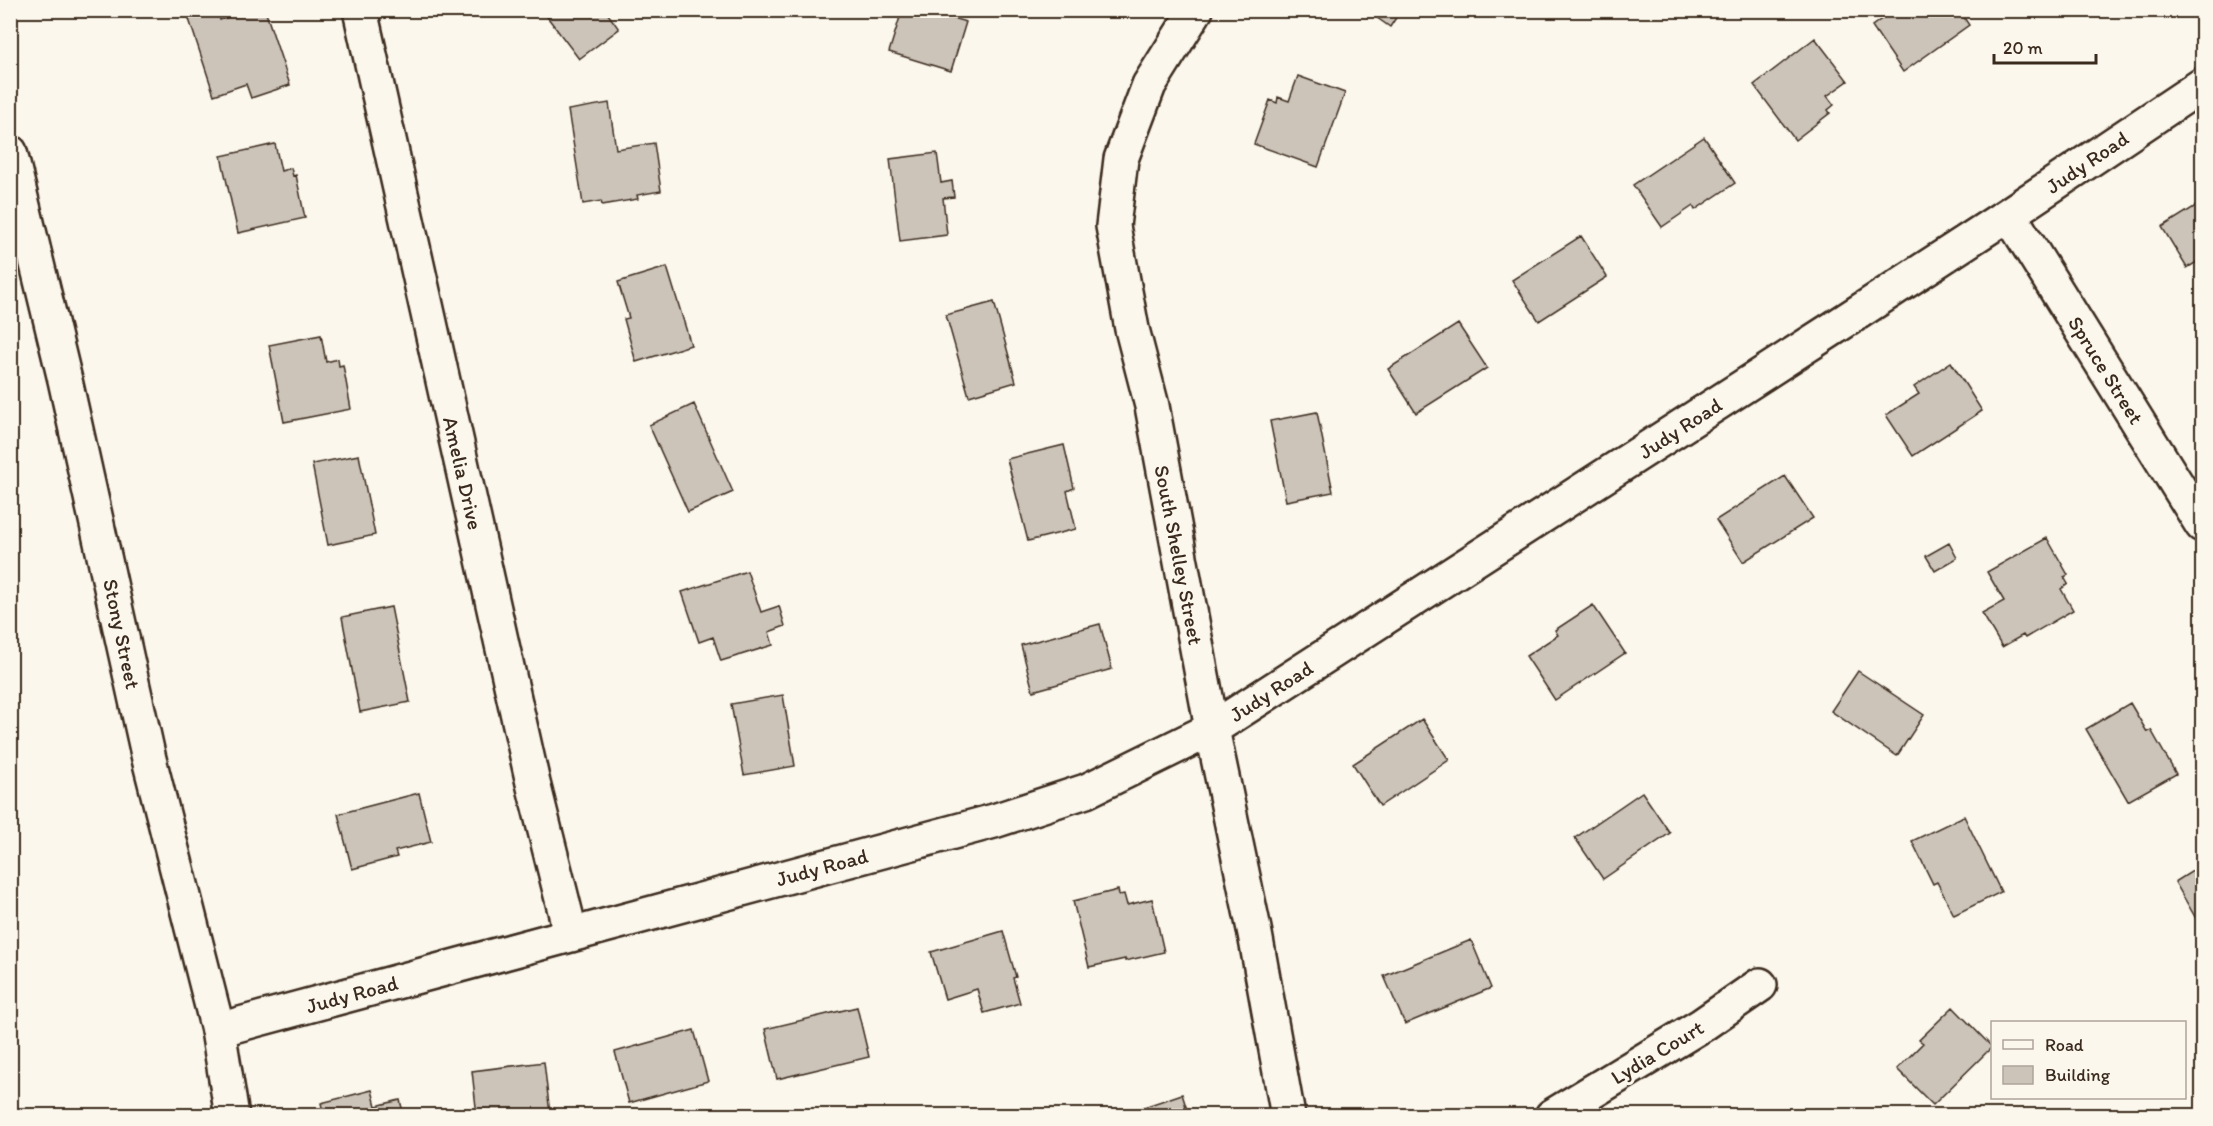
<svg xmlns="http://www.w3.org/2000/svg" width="2213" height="1126" font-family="Itim,sans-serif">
  <rect width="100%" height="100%" fill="#fbf7ec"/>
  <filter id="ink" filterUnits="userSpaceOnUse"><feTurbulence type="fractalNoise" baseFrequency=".0167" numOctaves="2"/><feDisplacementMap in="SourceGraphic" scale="12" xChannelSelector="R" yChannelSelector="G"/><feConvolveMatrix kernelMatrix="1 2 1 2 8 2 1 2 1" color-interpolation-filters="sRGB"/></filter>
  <g filter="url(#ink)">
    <path fill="#ccc4b9" stroke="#3b2a1e" stroke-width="1.5" d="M 186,10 L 217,10 L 220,20 L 248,10 L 265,10 L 290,85 L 251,98 L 246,84 L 214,95 Z
      M 542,10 L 605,10 L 619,29 L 579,59 Z
      M 878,10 L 954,10 L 952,18 L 966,22 L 951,71 L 889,52 L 900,17 Z
      M 1366,10 L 1401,10 L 1390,27 Z
      M 1894,10 L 1959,10 L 1969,25 L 1903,72 L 1872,26 Z
      M 1815,38 L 1848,81 L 1827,96 L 1834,105 L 1828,110 L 1830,113 L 1795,140 L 1754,85 Z
      M 1298,76 L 1345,93 L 1318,167 L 1254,144 L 1270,100 L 1277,103 L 1278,97 L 1289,101 Z
      M 609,103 L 616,149 L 654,143 L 661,191 L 637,195 L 638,199 L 602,205 L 601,201 L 583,204 L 568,110 Z
      M 1704,137 L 1735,183 L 1695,210 L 1693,206 L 1662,227 L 1633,185 Z
      M 275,144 L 281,171 L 291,168 L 293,176 L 296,175 L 305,218 L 238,233 L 221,156 Z
      M 937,153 L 941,183 L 952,181 L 954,197 L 943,198 L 947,235 L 900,241 L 890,159 Z
      M 2202,202 L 2202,259 L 2187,268 L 2162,227 Z
      M 1581,236 L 1607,277 L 1539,321 L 1512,280 Z
      M 667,267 L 691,345 L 636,362 L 624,319 L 629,318 L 618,282 Z
      M 994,302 L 1016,382 L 969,396 L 946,315 Z
      M 1458,324 L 1487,368 L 1416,413 L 1388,369 Z
      M 321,335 L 326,362 L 338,359 L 339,366 L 343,365 L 351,409 L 284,422 L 269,345 Z
      M 1951,362 L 1982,411 L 1913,456 L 1886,415 L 1919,394 L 1914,387 Z
      M 694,404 L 733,492 L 688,512 L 649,425 Z
      M 1317,412 L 1333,492 L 1286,501 L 1270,421 Z
      M 1064,445 L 1074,488 L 1067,491 L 1076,529 L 1028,541 L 1007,459 Z
      M 359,455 L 375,535 L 328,545 L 312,464 Z
      M 1785,476 L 1813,518 L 1743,562 L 1716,520 Z
      M 2047,538 L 2068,575 L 2064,577 L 2068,584 L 2061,589 L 2073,610 L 2025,638 L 2023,635 L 2002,647 L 1982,613 L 2004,601 L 1987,572 Z
      M 1949,543 L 1957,558 L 1935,571 L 1926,556 Z
      M 747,571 L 761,612 L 779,606 L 785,626 L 769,632 L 773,645 L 721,661 L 713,637 L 699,642 L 682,592 Z
      M 1593,605 L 1625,653 L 1555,700 L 1526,656 L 1558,635 L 1555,630 Z
      M 391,607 L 410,702 L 360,712 L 342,617 Z
      M 1100,624 L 1112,669 L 1033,691 L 1021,645 Z
      M 1858,671 L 1924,715 L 1897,756 L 1831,711 Z
      M 783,695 L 795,766 L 744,775 L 731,704 Z
      M 2130,703 L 2147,732 L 2151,730 L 2176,774 L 2128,801 L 2086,729 Z
      M 1422,719 L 1449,760 L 1380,806 L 1353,764 Z
      M 1642,792 L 1670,833 L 1603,879 L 1575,838 Z
      M 419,793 L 431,842 L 395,851 L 397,857 L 352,869 L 338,814 Z
      M 1964,816 L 2001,892 L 1954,915 L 1937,882 L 1933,884 L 1912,841 Z
      M 2202,865 L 2202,929 L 2175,882 Z
      M 1118,890 L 1119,895 L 1124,894 L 1127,905 L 1152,899 L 1164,952 L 1125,961 L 1125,959 L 1089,967 L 1073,901 Z
      M 1003,931 L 1016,977 L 1013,978 L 1020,1003 L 984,1013 L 977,989 L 945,999 L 931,952 Z
      M 1471,940 L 1491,988 L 1405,1024 L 1384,976 Z
      M 857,1007 L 869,1057 L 777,1079 L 765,1029 Z
      M 1953,1007 L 1992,1047 L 1933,1105 L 1897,1069 L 1923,1043 L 1919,1040 Z
      M 694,1030 L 708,1081 L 629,1103 L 615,1052 Z
      M 544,1062 L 550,1114 L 477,1116 L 472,1071 Z
      M 372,1090 L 376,1106 L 400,1100 L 404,1116 L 324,1116 L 321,1103 Z
      M 1182,1094 L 1189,1116 L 1129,1116 L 1132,1111 Z"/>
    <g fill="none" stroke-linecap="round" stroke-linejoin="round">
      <defs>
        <path id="street" d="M 360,10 L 533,783 L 571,935
          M 1196,10 L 1149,85 L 1121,159 L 1113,226 L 1132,329 L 1152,406 L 1212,729 L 1255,934 L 1288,1116
          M 2009,214 L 2202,525
          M 218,1030 L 994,821 L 1086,791 L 1212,729 L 1834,328 L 2009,214 L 2202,85
          M 1552,1116 L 1702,1025 L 1760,985"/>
        <path id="secondary" d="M 10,152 L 65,380 L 149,759 L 218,1030 L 232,1116"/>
      </defs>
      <use href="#street" stroke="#3b2a1e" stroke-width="38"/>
      <use href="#secondary" stroke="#3b2a1e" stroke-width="38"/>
      <use href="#street" stroke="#fbf7ec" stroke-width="33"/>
      <use href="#secondary" stroke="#fbf7ec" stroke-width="33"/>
    </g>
  </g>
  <g text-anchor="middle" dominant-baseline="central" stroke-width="6" stroke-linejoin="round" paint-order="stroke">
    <g font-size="21" fill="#3b2a1e" stroke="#fbf7ec">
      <text transform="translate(2087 162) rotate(-34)">Judy Road</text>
      <text transform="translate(2106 370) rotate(58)">Spruce Street</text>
      <text transform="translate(1680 428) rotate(-33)">Judy Road</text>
      <text transform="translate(463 473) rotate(77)">Amelia Drive</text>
      <text transform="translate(1179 555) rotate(79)">South Shelley Street</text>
      <text transform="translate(122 634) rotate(78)">Stony Street</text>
      <text transform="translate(1271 691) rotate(-33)">Judy Road</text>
      <text transform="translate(822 867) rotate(-15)">Judy Road</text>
      <text transform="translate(352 994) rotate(-15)">Judy Road</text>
      <text transform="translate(1657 1052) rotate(-31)">Lydia Court</text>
    </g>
  </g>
  <rect width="2213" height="1126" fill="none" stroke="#fbf7ec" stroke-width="36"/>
  <rect x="18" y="18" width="2177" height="1090" fill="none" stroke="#3b2a1e" stroke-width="2" filter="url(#ink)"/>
  <rect x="1991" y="1021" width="195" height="78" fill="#fbf7ec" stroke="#aea59a" stroke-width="1.5"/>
  <rect x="2003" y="1040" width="30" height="9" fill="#fbf7ec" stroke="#aea59a" stroke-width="1.5"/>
  <text x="2045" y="1051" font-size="18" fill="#3b2a1e">Road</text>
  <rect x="2003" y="1066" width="30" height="18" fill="#ccc4b9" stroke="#aea59a" stroke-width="1.5"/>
  <text x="2045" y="1081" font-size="18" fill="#3b2a1e">Building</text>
  <path d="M1994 54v9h102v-9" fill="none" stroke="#3b2a1e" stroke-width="3"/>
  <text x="2003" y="54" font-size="18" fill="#3b2a1e" stroke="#fbf7ec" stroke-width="4.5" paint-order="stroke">20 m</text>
</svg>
